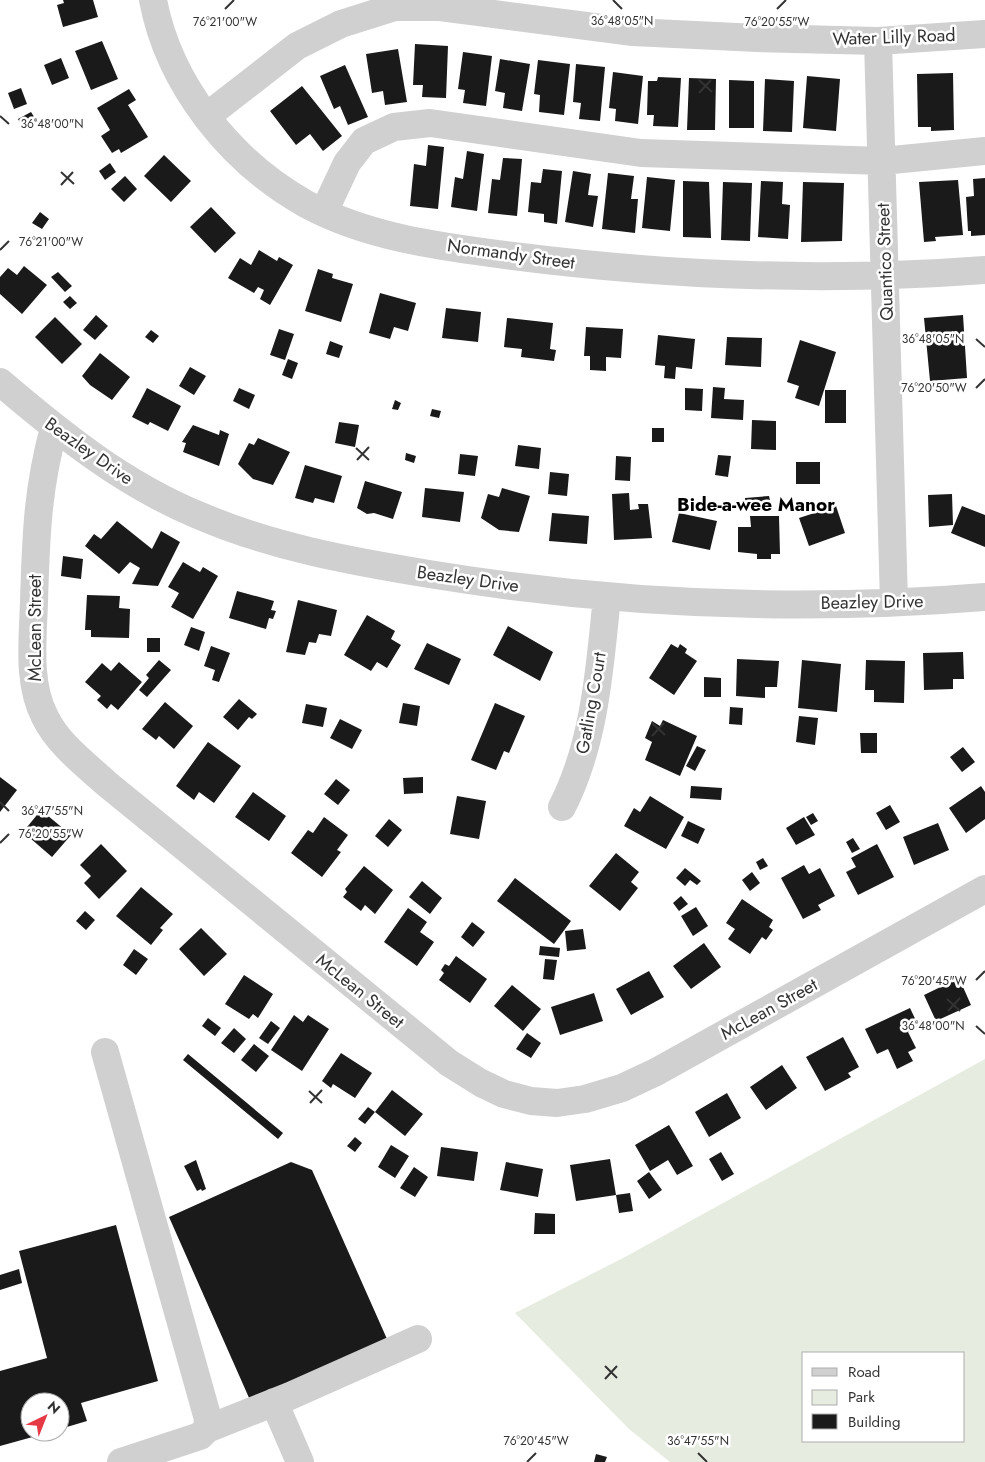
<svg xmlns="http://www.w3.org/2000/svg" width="985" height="1462" font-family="Jost,sans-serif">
  <rect width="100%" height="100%" fill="#fff"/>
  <path fill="#e6ecdf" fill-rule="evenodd" d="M 985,1059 L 985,1462 L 670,1462 L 629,1429 L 515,1313 L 625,1257 ZM 804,1353 L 964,1353 L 964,1441 L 804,1441 Z"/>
  <path fill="#1a1a1a" d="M 63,0 L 93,0 L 98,17 L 63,27 L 57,5 L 64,3 Z
    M 102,41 L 118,79 L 91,90 L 75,51 Z
    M 415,44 L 448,46 L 446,98 L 422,97 L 423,85 L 413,85 Z
    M 398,49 L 407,102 L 385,105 L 383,91 L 372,93 L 366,54 Z
    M 463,52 L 492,56 L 486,106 L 463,103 L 465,90 L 458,89 Z
    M 61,58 L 69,78 L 52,85 L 44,65 Z
    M 500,59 L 530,64 L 522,111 L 503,108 L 505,93 L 495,91 Z
    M 538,60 L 570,64 L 564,115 L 539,112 L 540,95 L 534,94 Z
    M 576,64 L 605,67 L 600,121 L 579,119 L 581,103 L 573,102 Z
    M 345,65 L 368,117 L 348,125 L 340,106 L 334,109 L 320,76 Z
    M 613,72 L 643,76 L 638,124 L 615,121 L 616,109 L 609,108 Z
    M 953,73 L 954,130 L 931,131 L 931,127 L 918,127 L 917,74 Z
    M 807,76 L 840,79 L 836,131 L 803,128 Z
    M 658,77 L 681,78 L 678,127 L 653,126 L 654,115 L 647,115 L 648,81 L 657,81 Z
    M 689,78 L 716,79 L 715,130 L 687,130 Z
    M 765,79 L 794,81 L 792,132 L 763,131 Z
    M 729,80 L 754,81 L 754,128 L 729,128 Z
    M 302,86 L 342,136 L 323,151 L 310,134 L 296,145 L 270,111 Z
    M 21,88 L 27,104 L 14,109 L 8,93 Z
    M 129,89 L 136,100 L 128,105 L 148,137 L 121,153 L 119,149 L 112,153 L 101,136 L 110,130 L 97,108 Z
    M 31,112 L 38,123 L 24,130 L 18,119 Z
    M 428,145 L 444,147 L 438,209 L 410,206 L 414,164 L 426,166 Z
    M 467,151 L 484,154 L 477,211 L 451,207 L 455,177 L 463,179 Z
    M 164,155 L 191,181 L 171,202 L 144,176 Z
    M 503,158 L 522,159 L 517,216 L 488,213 L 492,179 L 500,180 Z
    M 110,163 L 116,172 L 105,180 L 99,171 Z
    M 543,169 L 562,171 L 557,224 L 544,222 L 544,214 L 528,212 L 531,182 L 541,183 Z
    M 573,171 L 591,174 L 588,195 L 598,196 L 593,227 L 565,222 Z
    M 608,173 L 634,176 L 631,199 L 638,199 L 635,233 L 602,229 Z
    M 125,176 L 137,189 L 124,202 L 111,189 Z
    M 647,177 L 675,180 L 670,231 L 642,228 Z
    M 985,178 L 985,235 L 971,236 L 971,231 L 968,231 L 966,197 L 974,196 L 973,179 Z
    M 958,180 L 963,235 L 935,237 L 936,241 L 924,242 L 919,182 Z
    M 683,181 L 709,182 L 711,238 L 683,237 Z
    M 761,181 L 783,182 L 782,204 L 790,205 L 788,239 L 758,237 Z
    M 723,182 L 752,183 L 750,241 L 721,240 Z
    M 803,182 L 844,183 L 842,241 L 801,242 Z
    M 211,207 L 236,233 L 215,253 L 190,227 Z
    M 40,212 L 49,219 L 42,229 L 32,223 Z
    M 259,250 L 277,261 L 279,257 L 293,265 L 270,305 L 260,299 L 264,290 L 258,287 L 254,293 L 228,278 L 240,258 L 251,265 Z
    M 24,266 L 47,285 L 22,314 L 0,294 L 0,277 L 8,268 L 17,275 Z
    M 318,269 L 333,274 L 332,278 L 353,284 L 341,322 L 305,311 Z
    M 58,272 L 72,286 L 65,292 L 51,277 Z
    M 380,293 L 416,303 L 408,331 L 394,327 L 390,339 L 369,333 Z
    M 70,296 L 77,303 L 70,309 L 63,302 Z
    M 446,308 L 481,312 L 478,342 L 442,338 Z
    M 96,315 L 108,326 L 95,340 L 83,330 Z
    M 963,315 L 967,378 L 930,381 L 924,318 Z
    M 55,317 L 82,344 L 62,364 L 35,337 Z
    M 507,318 L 553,323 L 550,349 L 556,350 L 554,361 L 521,357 L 522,349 L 504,347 Z
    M 586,327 L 623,329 L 621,358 L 606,357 L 606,371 L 590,370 L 590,356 L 584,356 Z
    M 279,329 L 294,334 L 285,360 L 270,355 Z
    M 151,330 L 159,336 L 153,343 L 145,337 Z
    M 658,335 L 695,339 L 692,369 L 676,367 L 675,379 L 664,378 L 665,366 L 655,365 Z
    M 727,337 L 762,338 L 761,367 L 725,365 Z
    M 800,340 L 836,352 L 819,406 L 795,398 L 799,386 L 787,382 Z
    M 330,341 L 343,346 L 339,358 L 326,354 Z
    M 100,353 L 130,377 L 112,400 L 90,385 L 82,376 Z
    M 288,359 L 298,363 L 292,379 L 282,375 Z
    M 190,367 L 206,376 L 194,395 L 179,386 Z
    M 713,387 L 725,388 L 724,399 L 744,400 L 743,420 L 711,418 Z
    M 147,388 L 181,406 L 168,431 L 150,422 L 148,425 L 132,417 Z
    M 239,388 L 255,395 L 249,409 L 233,401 Z
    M 685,388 L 703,389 L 702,411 L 685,410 Z
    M 825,390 L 846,390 L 846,423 L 825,423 Z
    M 395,400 L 401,403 L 398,410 L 392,409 Z
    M 432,409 L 441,411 L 439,418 L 430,416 Z
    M 752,420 L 776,421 L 776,450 L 751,449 Z
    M 339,422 L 359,425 L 355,447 L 335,443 Z
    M 193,425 L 219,435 L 220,430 L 229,434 L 219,466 L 183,452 L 186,443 L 182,442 Z
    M 652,428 L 664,428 L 664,442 L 652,442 Z
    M 258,438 L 290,452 L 273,485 L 253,479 L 238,464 L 249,443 L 254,445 Z
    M 518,445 L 541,448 L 539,469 L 515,466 Z
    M 406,453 L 416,456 L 414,463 L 405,460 Z
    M 460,454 L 478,456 L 475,476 L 458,474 Z
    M 718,455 L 731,456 L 728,477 L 715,475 Z
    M 616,456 L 631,457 L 630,481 L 615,480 Z
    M 796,462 L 820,462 L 820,484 L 796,484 Z
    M 305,465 L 342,476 L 334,503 L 315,498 L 313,503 L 295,498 Z
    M 550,472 L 569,474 L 567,496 L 548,494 Z
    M 365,481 L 402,492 L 393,519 L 374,513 L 367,514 L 357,508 Z
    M 425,488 L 464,492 L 460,522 L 422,517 Z
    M 502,488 L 530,496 L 519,532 L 499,530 L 481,518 L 488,494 L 499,497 Z
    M 629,493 L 630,510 L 639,509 L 638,504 L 648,504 L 652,538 L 614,540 L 612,494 Z
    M 952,494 L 953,525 L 929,527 L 928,495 Z
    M 769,496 L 772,509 L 744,508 L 745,498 Z
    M 836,506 L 845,533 L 809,546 L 799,518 Z
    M 962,506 L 985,515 L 985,547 L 951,533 Z
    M 552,513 L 589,516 L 587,544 L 549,541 Z
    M 679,513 L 717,521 L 710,550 L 672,542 Z
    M 750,516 L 779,516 L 780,554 L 771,554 L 771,559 L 757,559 L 757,554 L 738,552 L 738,527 L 751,527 Z
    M 117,521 L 152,549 L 161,531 L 180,542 L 158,586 L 132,584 L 140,568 L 130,562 L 119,574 L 85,546 L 94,534 L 101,539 Z
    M 63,556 L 83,559 L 81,579 L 61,576 Z
    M 183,562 L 200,572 L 203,567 L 218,576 L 193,619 L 171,607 L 179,593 L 168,587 Z
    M 237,591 L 274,601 L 271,610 L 276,611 L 273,619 L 269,618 L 266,629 L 229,618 Z
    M 87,595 L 120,596 L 119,608 L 130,609 L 129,638 L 91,637 L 91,630 L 85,630 Z
    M 298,600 L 337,610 L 331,636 L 319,634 L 316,643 L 309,642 L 305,655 L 286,652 Z
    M 367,615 L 395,631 L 391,639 L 401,645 L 387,668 L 377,662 L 371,671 L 344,655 Z
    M 508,626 L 553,652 L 540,681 L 493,655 Z
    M 191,627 L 205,632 L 199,651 L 184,645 Z
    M 147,638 L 160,638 L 160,652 L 147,652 Z
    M 427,643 L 461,659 L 449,685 L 414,669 Z
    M 671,644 L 678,648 L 680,644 L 687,649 L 685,653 L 697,661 L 674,695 L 649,678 Z
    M 211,646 L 230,653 L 219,682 L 212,680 L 215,670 L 204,666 Z
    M 963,652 L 964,679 L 953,679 L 953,689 L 924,690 L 923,653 Z
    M 737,659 L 779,661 L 777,687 L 765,687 L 765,698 L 736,696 Z
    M 159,660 L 171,670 L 147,697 L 139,690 L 149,678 L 146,675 Z
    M 802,660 L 841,664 L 837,712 L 798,708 Z
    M 866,660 L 905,661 L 904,703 L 874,702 L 874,690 L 865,690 Z
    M 119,662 L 142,682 L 118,710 L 111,704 L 107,709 L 97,700 L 101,696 L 85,682 L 102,663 L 111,671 Z
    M 704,677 L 721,678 L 721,697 L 704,697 Z
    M 239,699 L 257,714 L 252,719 L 249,717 L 238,730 L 223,717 Z
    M 165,702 L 193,726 L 174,749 L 159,736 L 156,740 L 142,729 Z
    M 403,703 L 420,706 L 417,726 L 399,723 Z
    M 495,703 L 525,716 L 509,753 L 504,751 L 496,770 L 471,760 Z
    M 306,704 L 327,708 L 323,727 L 302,723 Z
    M 730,707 L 743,708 L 742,725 L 729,724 Z
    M 799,716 L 818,718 L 815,745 L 796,742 Z
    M 340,719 L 362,730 L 352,749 L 330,738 Z
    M 663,720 L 697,736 L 680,776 L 645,760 L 652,742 L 645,738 L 652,721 L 660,726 Z
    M 860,733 L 877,733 L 877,753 L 861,753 Z
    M 208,742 L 241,766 L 214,803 L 199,792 L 194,800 L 176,786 Z
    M 697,746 L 706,750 L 695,771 L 686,766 Z
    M 963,747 L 975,762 L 962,772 L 950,757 Z
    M 0,777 L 17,790 L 0,812 Z
    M 423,777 L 423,793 L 404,794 L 403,778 Z
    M 336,779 L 350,790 L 338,805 L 324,794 Z
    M 691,786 L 722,788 L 721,800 L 690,798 Z
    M 981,786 L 985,792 L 985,819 L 966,833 L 949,808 Z
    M 253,792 L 286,816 L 269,841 L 235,817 Z
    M 457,796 L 486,801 L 479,839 L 450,834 Z
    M 650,796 L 684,817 L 666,849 L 624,826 L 634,808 L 640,812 Z
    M 890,805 L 900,822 L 886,830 L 876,813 Z
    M 41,810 L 71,835 L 52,857 L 23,832 Z
    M 813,813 L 818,821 L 811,825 L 806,817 Z
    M 324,817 L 348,835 L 337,850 L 341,852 L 322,877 L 291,853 L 308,830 L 313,833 Z
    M 804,817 L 815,835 L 796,845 L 786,828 Z
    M 389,819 L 402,830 L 388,847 L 375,836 Z
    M 688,821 L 705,829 L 698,844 L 681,836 Z
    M 938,823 L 949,850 L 914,865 L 903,837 Z
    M 853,838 L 860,849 L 852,853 L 846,842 Z
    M 101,844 L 127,871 L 99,899 L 84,883 L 91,876 L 80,865 Z
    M 877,844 L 894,877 L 858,895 L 846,872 L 856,867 L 851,858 Z
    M 616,853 L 639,872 L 631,882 L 638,888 L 620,911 L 589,886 Z
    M 763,858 L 768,866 L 760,870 L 756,862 Z
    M 804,865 L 809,874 L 820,868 L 835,896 L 818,905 L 821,910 L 803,919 L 781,878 Z
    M 364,866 L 393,890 L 375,914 L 365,905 L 361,911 L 343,897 L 347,892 L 345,889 Z
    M 685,868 L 701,881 L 697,885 L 690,880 L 685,886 L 676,878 Z
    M 752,872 L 760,883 L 750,891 L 742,880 Z
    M 515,878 L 571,921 L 554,944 L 497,901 Z
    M 422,881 L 442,898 L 430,914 L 409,897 Z
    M 141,887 L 173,914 L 160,928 L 163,930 L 151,945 L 116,916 Z
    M 681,896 L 688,904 L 679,911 L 673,903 Z
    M 742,899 L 773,920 L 769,927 L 773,930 L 766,940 L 762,937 L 750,954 L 728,939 L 735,929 L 726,923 Z
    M 696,907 L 708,926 L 693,936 L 681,916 Z
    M 408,908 L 427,922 L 420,932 L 434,942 L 417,966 L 384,942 Z
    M 85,911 L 95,920 L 86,930 L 76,921 Z
    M 472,922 L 485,932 L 473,947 L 461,937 Z
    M 201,928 L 227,954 L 204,976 L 179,949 Z
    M 583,929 L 586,949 L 567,951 L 565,931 Z
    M 704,943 L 721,967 L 691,989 L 673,966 Z
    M 540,946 L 560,948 L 559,957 L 539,955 Z
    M 134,949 L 148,959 L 136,975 L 123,965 Z
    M 456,956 L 487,979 L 470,1003 L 439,980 L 444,973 L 441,970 L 445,964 L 449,966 Z
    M 545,959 L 557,960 L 554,980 L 543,979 Z
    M 649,971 L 664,997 L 631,1015 L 616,989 Z
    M 244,975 L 273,994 L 258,1018 L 253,1014 L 249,1019 L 225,1004 Z
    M 959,978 L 971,1005 L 936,1021 L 924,995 Z
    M 512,985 L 541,1009 L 523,1031 L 494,1006 Z
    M 594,993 L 603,1021 L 560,1035 L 551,1007 Z
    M 910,1008 L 919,1027 L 908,1032 L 916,1048 L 908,1052 L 913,1061 L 897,1069 L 888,1049 L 877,1054 L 865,1029 Z
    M 294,1015 L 303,1022 L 308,1015 L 329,1029 L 302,1071 L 271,1050 Z
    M 208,1018 L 221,1028 L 215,1036 L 202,1026 Z
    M 271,1021 L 280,1028 L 268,1044 L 259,1038 Z
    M 234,1028 L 246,1039 L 234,1053 L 221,1043 Z
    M 527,1033 L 541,1043 L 531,1058 L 516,1049 Z
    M 843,1037 L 859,1067 L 848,1073 L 851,1077 L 825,1091 L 806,1057 Z
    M 254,1044 L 269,1056 L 256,1072 L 241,1060 Z
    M 341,1053 L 372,1073 L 355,1098 L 333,1084 L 331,1088 L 322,1081 Z
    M 188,1054 L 283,1133 L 278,1139 L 183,1060 Z
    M 782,1065 L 797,1088 L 766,1110 L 750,1087 Z
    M 392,1090 L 423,1114 L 405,1136 L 375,1112 Z
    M 727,1093 L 741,1118 L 709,1137 L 695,1112 Z
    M 368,1107 L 375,1112 L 365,1124 L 358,1119 Z
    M 669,1125 L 693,1166 L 677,1175 L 668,1160 L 650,1171 L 635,1145 Z
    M 355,1137 L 362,1143 L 355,1152 L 347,1146 Z
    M 391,1145 L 409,1156 L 395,1178 L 378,1167 Z
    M 441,1147 L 478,1152 L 474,1181 L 437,1176 Z
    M 721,1152 L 734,1174 L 722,1181 L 709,1159 Z
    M 610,1159 L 616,1195 L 630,1193 L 633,1211 L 619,1213 L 616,1195 L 576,1201 L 570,1165 Z
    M 196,1160 L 206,1189 L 202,1191 L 201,1189 L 197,1191 L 184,1166 Z
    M 291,1162 L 312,1170 L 387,1339 L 250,1400 L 169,1217 Z
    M 506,1162 L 543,1169 L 538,1197 L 500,1190 Z
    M 414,1167 L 428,1177 L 415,1197 L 400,1188 Z
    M 649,1172 L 662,1190 L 649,1199 L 637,1181 Z
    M 535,1213 L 555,1214 L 555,1234 L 534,1234 Z
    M 116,1225 L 158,1381 L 81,1403 L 87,1421 L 60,1429 L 60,1402 L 30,1402 L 30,1432 L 47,1433 L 0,1446 L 0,1371 L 47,1358 L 19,1251 Z
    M 19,1269 L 22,1283 L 0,1290 L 0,1275 Z
    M 596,1454 L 607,1457 L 605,1462 L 594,1462 Z"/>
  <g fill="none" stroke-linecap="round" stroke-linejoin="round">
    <path stroke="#d0d0d0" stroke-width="28" d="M 153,0 C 169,85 231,162 306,204 C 368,238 444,247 513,256 C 670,276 827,282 985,270
      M 878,41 L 894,602
      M 207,116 L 297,46 L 341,24 L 395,7 L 440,7 L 633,32 L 757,38 L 878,41 L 985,34
      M 324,212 L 347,163 L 364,141 L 394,127 L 430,123 L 641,153 L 882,161 L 985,151
      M 0,382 C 61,434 123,484 198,515 C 272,547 350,561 429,574 C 612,604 801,612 985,597
      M 54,428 C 37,490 36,539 34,601 C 33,640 27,682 45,717 C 58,744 85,764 107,784 L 449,1063 L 481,1083 L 504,1094 L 531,1101 L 557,1103 L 585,1099 L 622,1088 L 656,1072 L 985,889
      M 562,807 C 595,743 600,666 607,596
      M 105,1052 L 208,1419 L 207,1429 L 200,1436 L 121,1462
      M 274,1402 L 300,1462
      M 207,1429 L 290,1396 L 418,1339"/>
  </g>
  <path fill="none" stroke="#333" stroke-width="2" d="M 613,0 L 622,9M 225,9 L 234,0M 777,9 L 786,0M 699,80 L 712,92M 699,93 L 711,80M 0,116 L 9,124M 61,172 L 74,184M 61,185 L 73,172M 0,250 L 9,241M 976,339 L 985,347M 976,388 L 985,379M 356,448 L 369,460M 357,460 L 369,447M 652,723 L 665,735M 652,736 L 664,723M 0,802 L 9,811M 0,843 L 9,834M 976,980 L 985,971M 947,999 L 960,1011M 948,1011 L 960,998M 976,1026 L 985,1034M 309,1091 L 322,1103M 310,1103 L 322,1090M 605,1366 L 617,1378M 605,1379 L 617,1366M 698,1453 L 707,1462M 527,1462 L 536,1453"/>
  <g text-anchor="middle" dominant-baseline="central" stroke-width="5" stroke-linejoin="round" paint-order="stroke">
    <g font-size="18" fill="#333" stroke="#fff">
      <text transform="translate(894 37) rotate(-2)">Water Lilly Road</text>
      <text transform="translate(511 254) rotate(8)">Normandy Street</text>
      <text transform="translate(885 262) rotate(-92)">Quantico Street</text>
      <text transform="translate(89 451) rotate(35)">Beazley Drive</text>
      <text transform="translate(468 579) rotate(8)">Beazley Drive</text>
      <text transform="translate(872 602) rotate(-1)">Beazley Drive</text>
      <text transform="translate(35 628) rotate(-90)">McLean Street</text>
      <text transform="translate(591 703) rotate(-80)">Gatling Court</text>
      <text transform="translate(360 991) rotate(39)">McLean Street</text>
      <text transform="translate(769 1009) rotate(-29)">McLean Street</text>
    </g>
    <g font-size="19" font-weight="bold" fill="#000" stroke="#fff">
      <text x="756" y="504">Bide-a-wee Manor</text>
    </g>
  </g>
  <g font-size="12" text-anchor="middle" fill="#333" stroke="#fff" stroke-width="5" stroke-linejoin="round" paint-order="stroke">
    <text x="622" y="25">36°48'05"N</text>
    <text x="225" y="26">76°21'00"W</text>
    <text x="777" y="26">76°20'55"W</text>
    <text x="52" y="128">36°48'00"N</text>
    <text x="51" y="246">76°21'00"W</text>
    <text x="933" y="343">36°48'05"N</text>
    <text x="934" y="392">76°20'50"W</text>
    <text x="52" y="815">36°47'55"N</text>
    <text x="51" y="838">76°20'55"W</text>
    <text x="934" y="985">76°20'45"W</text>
    <text x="933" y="1030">36°48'00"N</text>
    <text x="536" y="1445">76°20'45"W</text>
    <text x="698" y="1445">36°47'55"N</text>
  </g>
  <rect x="802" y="1352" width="162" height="90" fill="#ffffff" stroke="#adadad"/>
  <rect x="812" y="1368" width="25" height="8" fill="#d0d0d0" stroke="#adadad"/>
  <text x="848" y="1377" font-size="15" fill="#333333">Road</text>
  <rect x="812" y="1390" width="25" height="15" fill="#e6ecdf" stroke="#adadad"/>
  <text x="848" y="1402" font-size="15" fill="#333333">Park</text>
  <rect x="812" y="1414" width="25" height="15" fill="#1a1a1a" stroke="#adadad"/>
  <text x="848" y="1427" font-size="15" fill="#333333">Building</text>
  <g transform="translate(45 1417) rotate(43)"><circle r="24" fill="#ffffff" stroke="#adadad"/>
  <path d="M0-4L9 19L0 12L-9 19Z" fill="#e63946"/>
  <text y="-8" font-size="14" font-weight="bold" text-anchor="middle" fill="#333333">N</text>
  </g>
</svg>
